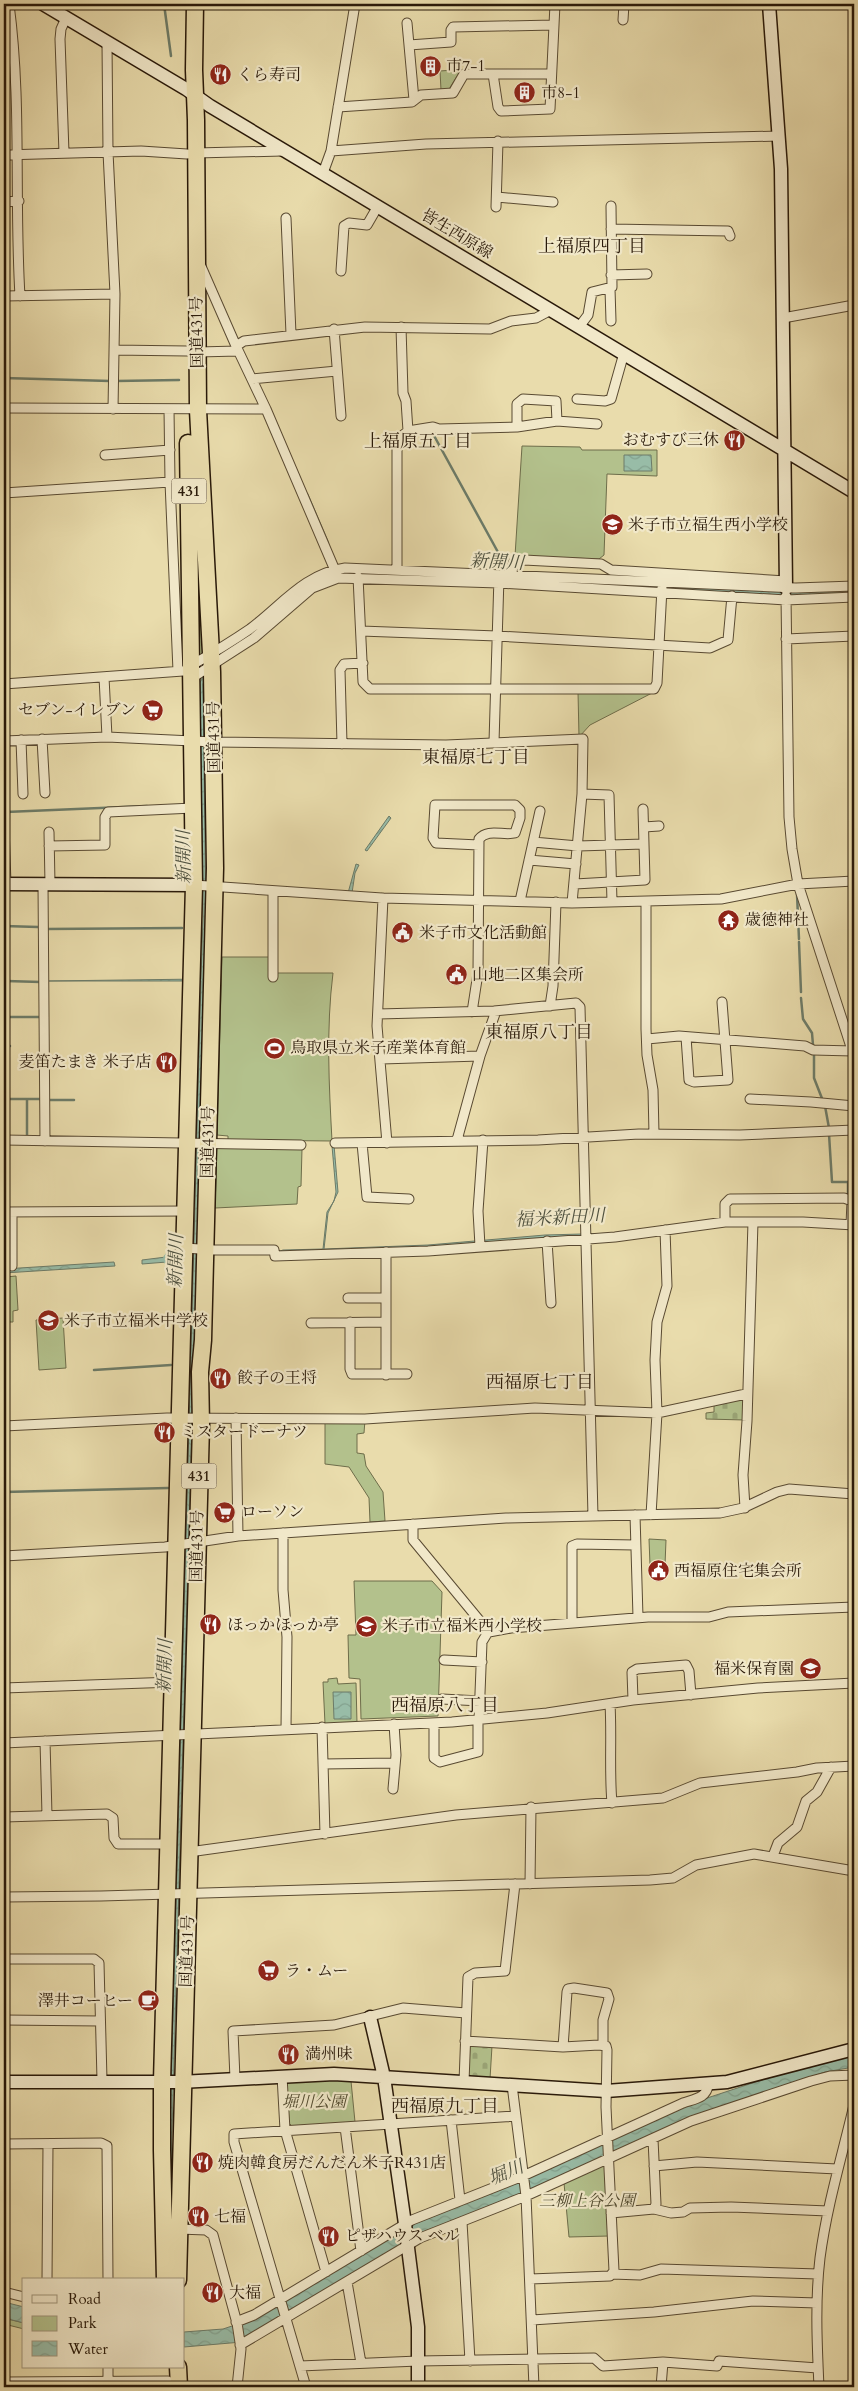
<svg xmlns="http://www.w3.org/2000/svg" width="858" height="2391" font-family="Cardo,'Noto Serif JP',serif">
  <defs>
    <pattern id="grass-tufts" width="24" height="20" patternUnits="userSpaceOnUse" patternTransform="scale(1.25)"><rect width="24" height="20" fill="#b3c18c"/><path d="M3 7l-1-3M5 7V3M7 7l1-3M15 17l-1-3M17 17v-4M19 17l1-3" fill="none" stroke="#9aa577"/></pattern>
    <pattern id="cemetery-stones" width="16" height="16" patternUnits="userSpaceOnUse" patternTransform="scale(1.25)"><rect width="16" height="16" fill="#b3c18c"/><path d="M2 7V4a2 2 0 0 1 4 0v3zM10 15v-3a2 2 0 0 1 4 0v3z" fill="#9aa577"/></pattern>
    <pattern id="water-waves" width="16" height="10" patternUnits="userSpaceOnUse" patternTransform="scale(1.25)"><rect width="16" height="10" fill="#98bca7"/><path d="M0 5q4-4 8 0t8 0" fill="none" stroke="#83a18e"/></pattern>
  </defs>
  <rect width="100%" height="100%" fill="#e9dcac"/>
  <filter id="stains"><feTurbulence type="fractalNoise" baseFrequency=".004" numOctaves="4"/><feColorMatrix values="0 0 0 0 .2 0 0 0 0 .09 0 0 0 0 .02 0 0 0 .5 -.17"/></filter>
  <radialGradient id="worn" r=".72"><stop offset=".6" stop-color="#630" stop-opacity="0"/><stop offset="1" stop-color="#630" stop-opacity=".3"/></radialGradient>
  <path fill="url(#grass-tufts)" stroke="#6e6d4a" d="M 195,454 L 203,654 L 201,656 L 197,656 Z
    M 202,902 L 196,1131 L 192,1131 L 197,968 L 201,936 Z
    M 184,1745 L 187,1745 L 180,1889 Z
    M 174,1905 L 175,1905 L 171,2075 L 168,2074 Z
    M 4,2318 L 24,2323 L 24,2329 L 4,2324 Z"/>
  <path fill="url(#cemetery-stones)" stroke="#6e6d4a" d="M 745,1396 L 745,1420 L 706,1419 L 706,1413 L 714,1412 L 714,1402 Z
    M 471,2044 L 492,2046 L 490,2079 L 471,2078 L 468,2074 L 467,2047 Z"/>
  <path fill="#b3c18c" stroke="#6e6d4a" d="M 453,70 L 459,73 L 449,89 L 441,90 L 440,71 Z
    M 522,446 L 580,447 L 582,450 L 657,450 L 657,476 L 607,474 L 604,555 L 599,559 L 515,556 Z
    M 578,692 L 652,693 L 590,725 L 579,737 Z
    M 222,957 L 271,957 L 277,973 L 333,973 C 326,1029 329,1085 332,1141 L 228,1140 L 228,1136 L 217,1135 Z
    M 217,1146 L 302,1149 L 301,1186 L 298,1187 L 297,1204 L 215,1208 Z
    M 16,1276 L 18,1310 L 13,1311 L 13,1322 L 4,1322 L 4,1282 L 6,1282 L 6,1277 Z
    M 63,1318 L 66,1368 L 39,1370 L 36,1320 Z
    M 365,1420 L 364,1433 L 357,1434 L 357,1453 L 364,1454 L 366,1466 L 383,1492 L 385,1521 L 370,1522 L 369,1498 L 349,1467 L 325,1464 L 325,1421 Z
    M 649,1539 L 666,1540 L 665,1565 L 650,1565 Z
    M 354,1581 L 432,1581 L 442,1592 L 438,1716 L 361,1719 L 360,1679 L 349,1678 L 348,1635 L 356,1635 Z
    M 337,1678 L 338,1684 L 356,1683 L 357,1723 L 325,1724 L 323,1682 L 328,1682 L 328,1679 Z
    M 319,2080 L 351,2081 L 355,2122 L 292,2126 L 289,2123 L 287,2084 L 289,2081 Z
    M 602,2165 L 606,2167 L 609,2236 L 569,2237 L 564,2183 Z"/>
  <path fill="url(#water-waves)" stroke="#6c7b68" d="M 624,455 L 651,455 L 652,471 L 624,471 Z
    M 345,571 L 809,592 L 854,590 L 854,594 L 790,596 L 332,577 L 207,675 L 203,684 L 206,926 L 171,2167 L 171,2173 L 175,2179 L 171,2177 L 169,2166 L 201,981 L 46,981 L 201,979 L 203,919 L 200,683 L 204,672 L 223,650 L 312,581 Z
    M 389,816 L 391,818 L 367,851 L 365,850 Z
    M 356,864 L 359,865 L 355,873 L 352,893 L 348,893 Z
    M 334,1145 L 338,1192 L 328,1213 L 324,1249 L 428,1245 L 545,1235 L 618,1233 L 722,1218 L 790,1219 L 444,1247 L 281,1254 L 280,1251 L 283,1250 L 323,1249 L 327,1212 L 334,1201 L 336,1192 L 332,1146 Z
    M 166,1257 L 167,1262 L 142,1264 L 142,1260 Z
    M 114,1262 L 115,1266 L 4,1273 L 4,1269 Z
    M 4,1291 L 7,1291 L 9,1319 L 4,1319 Z
    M 333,1692 L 351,1692 L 351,1719 L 334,1719 Z
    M 854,2056 L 854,2067 L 825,2072 L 791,2083 L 517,2197 L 415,2235 L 414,2239 L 242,2342 L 184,2347 L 184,2332 L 223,2329 L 241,2323 L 412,2222 L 686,2105 L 798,2068 L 827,2060 Z
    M 4,2302 L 24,2307 L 24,2323 L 4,2318 Z"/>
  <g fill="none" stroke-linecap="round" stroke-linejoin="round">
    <path stroke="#6c7b68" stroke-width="2.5" d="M 164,4 L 171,56
      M 4,378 L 110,381
      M 116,381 L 179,380
      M 432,432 L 499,554
      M 307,494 L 328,543
      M 6,812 L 147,806
      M 797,894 L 799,939
      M 4,926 L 38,927
      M 46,929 L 182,928
      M 799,942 L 801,992
      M 6,981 L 41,982
      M 801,998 L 803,1019 L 812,1033 L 813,1045
      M 4,1017 L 41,1017
      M 4,1046 L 10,1046
      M 814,1052 L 814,1078 L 823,1101
      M 4,1099 L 41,1099
      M 27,1099 L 27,1137
      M 48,1100 L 74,1100
      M 825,1106 L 829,1128
      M 829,1134 L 832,1182 L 848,1182 L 848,1195
      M 94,1370 L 171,1365
      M 4,1492 L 168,1488"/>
    <path stroke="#98bca7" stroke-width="14" d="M 170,1259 L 174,1258"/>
    <defs>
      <path id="street" d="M 9,4 C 22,102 14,198 20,296
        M 623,20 L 624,4
        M 407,23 L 414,100
        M 107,43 L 108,152 L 115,294 L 113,409
        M 409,45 L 451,42 L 451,30 L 453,27 L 554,25
        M 493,74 L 498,107 L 501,111 L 550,109 L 555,4
        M 338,107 L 412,102 L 421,95 L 453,93 L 464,74 L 550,74
        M 331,151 L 426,144 L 779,136
        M 64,153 L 60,39 L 61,29 L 66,18
        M 196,153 L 283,151
        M 4,155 L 141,151 L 187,154
        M 323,173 L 331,151 L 355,4
        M 497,197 L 553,202
        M 4,202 L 19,201
        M 496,207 L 498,141
        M 286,218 L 291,334
        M 611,229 L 728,231 L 730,236
        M 200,264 L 236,346 L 266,409 L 337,575
        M 341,271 L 344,226 L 349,223 L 367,225 L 378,206
        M 611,275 L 647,274
        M 610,289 L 611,321
        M 4,296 L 115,294
        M 783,318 L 854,305
        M 579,327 L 588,315 L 592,292 L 612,287 L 611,206
        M 334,329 L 341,416
        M 236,346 L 244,341 L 365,327 L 490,329 L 511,321 L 536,318 L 551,310
        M 114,350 L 187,351
        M 198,352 L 238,351
        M 252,379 L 337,371
        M 577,399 L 605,401 L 611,399 L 624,353
        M 4,408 L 266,409
        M 517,427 L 517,404 L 523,399 L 556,401 L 557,421
        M 408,431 L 433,427 L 439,429 L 517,427 L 557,421 L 597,424
        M 105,455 L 170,450
        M 170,482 L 178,671
        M 4,493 L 170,482 L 169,409
        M 397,570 L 397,440 L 408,431 L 406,401 L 403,393 L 401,327
        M 512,574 L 513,563 L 524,560 L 601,564 L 611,570 L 786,581
        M 358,577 L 363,682 L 370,689 L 654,689 L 657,683 L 662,588
        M 786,596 L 789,817 L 792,849 L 798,884 L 854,1056
        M 361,631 L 497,636 L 710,648 L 728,640 L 732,596
        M 786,639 L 854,636
        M 192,665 C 211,654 231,642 250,629 C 282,605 304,574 345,568 L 796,588 L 854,586
        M 104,677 L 107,737
        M 192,678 L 254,638 L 312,588 L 338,578 L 499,583 L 786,600 L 854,597
        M 4,684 L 183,671
        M 42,739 L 45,793
        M 21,740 L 23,794
        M 4,741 L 107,737 L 214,742 L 446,745 L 583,739 L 582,794 L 572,903
        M 494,742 L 499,577
        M 342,744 L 340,670 L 344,664 L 363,663
        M 582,794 L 609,795 L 612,902
        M 4,826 L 6,884
        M 644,827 L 659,826
        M 49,832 L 50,884
        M 533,842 L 578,846 L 644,844
        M 49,846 L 105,845 L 105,817 L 108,812 L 193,808
        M 529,860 L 576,864
        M 43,884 L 45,1141
        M 575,884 L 645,880 L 643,809
        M 194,885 L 382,898 L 572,903 L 721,899 L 798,884 L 854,881
        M 383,898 L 377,1026 L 387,1143
        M 520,901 L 540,811
        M 646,902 L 646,1029 L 647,1055 L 653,1090 L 654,1134
        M 273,977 L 273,891
        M 550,1006 L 553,986 L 556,902
        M 472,1012 L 478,973 L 479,839 C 488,828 503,836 515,833 L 520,818 L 520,810 L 515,805 L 435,805 L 433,838 L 436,843 L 479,845
        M 378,1014 L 494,1011 L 576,1003 L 580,1007 L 593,1516
        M 686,1037 L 689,1080 L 694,1082 L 728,1080 L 722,1002
        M 647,1039 L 679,1036 L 805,1046 L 813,1050 L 853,1051
        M 381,1059 L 480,1056 L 496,1011
        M 750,1099 L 811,1102 L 854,1106
        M 4,1140 L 301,1145
        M 457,1140 L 480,1056
        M 335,1143 L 538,1140 L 639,1134 L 740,1135 L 854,1130
        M 362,1143 L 367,1197 L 409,1199
        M 4,1212 L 186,1211
        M 12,1212 L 12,1266
        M 725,1222 L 725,1204 L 730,1199 L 844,1198 L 852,1201 L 851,1225
        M 547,1241 L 551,1303
        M 480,1246 L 478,1211 L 483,1140
        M 185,1248 L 214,1250 L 274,1250 L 275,1256 L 428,1251 L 615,1237 L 725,1222 L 803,1222 L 854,1225
        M 348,1298 L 386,1298
        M 350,1322 L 350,1369 L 352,1374 L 407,1374
        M 311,1323 L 386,1322
        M 386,1375 L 386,1252
        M 236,1418 L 238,1536
        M 4,1426 L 167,1418 L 365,1419 L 535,1408 L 657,1413 L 746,1394
        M 745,1508 L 743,1475 L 747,1421 L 753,1222
        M 635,1515 L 638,1617
        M 651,1515 L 657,1413 L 655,1360 L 657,1322 L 667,1286 L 665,1230
        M 413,1524 L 413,1540 L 489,1632 L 511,1628 L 648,1617 L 709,1617 L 728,1612 L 854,1607
        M 283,1533 L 283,1590 L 287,1637 L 286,1729
        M 4,1556 L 165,1547 L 238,1536 L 506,1518 L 720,1513 L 743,1508 L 777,1492 L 789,1489 L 854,1494
        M 572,1623 L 572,1546 L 577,1544 L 635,1545
        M 444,1660 L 482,1662
        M 4,1688 L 174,1682
        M 442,1699 L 480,1701
        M 633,1700 L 632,1672 L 637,1669 L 686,1665 L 689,1671 L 691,1695
        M 610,1704 C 612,1737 609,1770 612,1803
        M 479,1719 L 482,1642 L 488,1632
        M 434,1723 L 434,1758 L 440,1762 L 478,1752 L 478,1719
        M 322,1727 L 325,1834
        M 45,1741 L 47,1815
        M 4,1743 L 452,1722 L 547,1713 L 633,1700 L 758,1688 L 854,1683
        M 323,1764 L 394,1763
        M 393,1789 L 396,1755 L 394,1724
        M 4,1817 L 107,1814 L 113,1818 L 114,1838 L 118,1844 L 169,1844
        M 189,1852 L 456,1815 L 663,1798 L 700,1783 L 797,1772 L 817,1768 L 854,1766
        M 773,1856 L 778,1843 L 797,1827 L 806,1801 L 817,1792 L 831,1767
        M 530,1884 L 531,1807
        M 4,1897 L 101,1896 L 650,1880 L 673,1878 L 696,1865 L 754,1854 L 854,1871
        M 4,1959 L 94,1959 L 99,1963 L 102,2080
        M 4,2020 L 100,2021
        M 465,2041 L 563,2047 L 599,2045 L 606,2046 L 607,2050 L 606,2107 L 614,2271 L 610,2276 L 530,2279
        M 563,2047 L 567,1992 L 568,1989 L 574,1988 L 607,1993 L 609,1999 L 603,2020 L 603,2045
        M 282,2076 L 285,2130 L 326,2272
        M 235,2079 L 233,2031 L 334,2025 L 403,2008 L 466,2013
        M 464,2082 L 468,1977 L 475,1973 L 505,1971 L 515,1884
        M 512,2085 L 526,2196 L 534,2387
        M 451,2120 L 460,2200
        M 345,2127 L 361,2251
        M 4,2144 L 101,2143 L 107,2146 L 108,2280
        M 654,2166 L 697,2162 L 837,2169
        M 654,2209 L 671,2213 L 683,2212 L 690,2208 L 731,2207 L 828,2211
        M 611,2213 L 654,2209 L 656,2204 L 653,2139
        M 462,2222 L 470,2361
        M 179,2229 L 206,2230 L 213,2235 L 237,2323 L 241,2349 L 237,2387
        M 612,2274 L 640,2275 L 661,2269 L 818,2274
        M 47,2280 L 48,2145
        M 347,2282 L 361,2363
        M 4,2292 L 24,2297
        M 532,2320 L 654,2312 L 753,2301 L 817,2303
        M 236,2322 L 254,2315 L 412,2220 L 523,2176 L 683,2103 C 694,2099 707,2098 708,2085
        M 240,2345 L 420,2238 L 526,2196 L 691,2121 L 811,2081 L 830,2076 L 854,2075
        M 663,2362 L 717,2366 L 719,2361 L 818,2368
        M 300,2366 L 418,2361 L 594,2358 L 603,2366 L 663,2362 L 661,2387
        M 4,2382 L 168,2381
        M 108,2387 L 108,2367
        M 306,2387 L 234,2142 L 234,2134 L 516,2116
        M 819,2387 C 817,2344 815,2300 820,2258 C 827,2205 842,2156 854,2105"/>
      <path id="secondary" d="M 43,4 L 186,89 L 210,106 L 854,492
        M 769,4 L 781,169 L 786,588
        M 4,884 L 194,885
        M 370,2017 L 384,2077 L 405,2224 L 418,2327 L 418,2387
        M 4,2082 L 180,2082 L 334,2074 L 606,2091 L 727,2082 L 854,2049"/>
      <path id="highway" d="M 165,2280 L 162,2150 L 162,2082 L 194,885 L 188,443
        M 178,2280 L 201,1425 L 200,1372 L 203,1340 L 215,868 L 212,672 L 198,410 L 196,120 L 194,70 L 195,4
        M 178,2367 L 179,2387"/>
    </defs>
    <use href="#street" stroke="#594a32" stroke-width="11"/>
    <use href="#secondary" stroke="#291909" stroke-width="15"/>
    <use href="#highway" stroke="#291909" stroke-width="19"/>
    <use href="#street" stroke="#f1e8c9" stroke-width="9"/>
    <use href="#secondary" stroke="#f1e8c9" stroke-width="12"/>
    <use href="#highway" stroke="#e9dcac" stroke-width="16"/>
  </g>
  <defs>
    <symbol id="building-disc" viewBox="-11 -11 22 22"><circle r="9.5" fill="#8f2418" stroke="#f1e8c9"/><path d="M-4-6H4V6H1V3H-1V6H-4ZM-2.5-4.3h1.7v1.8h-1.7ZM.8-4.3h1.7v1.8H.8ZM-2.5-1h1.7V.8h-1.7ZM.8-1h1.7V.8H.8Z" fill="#fff"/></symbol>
    <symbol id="restaurant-disc" viewBox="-11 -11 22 22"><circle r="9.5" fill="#8f2418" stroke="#f1e8c9"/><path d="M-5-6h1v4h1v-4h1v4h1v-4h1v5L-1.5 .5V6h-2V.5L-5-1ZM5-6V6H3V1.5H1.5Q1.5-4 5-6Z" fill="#fff"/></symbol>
    <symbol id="school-disc" viewBox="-11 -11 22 22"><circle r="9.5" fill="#8f2418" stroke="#f1e8c9"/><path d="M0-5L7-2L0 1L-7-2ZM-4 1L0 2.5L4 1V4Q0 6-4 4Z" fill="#fff"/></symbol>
    <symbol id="supermarket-disc" viewBox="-11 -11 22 22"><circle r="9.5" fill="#8f2418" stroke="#f1e8c9"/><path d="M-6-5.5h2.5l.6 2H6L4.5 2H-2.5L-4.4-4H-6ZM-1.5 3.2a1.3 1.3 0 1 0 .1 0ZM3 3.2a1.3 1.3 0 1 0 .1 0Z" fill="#fff"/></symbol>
    <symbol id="temple-disc" viewBox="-11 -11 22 22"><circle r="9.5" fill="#8f2418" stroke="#f1e8c9"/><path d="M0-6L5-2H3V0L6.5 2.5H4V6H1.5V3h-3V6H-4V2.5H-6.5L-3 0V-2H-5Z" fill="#fff"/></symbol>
    <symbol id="civic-disc" viewBox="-11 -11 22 22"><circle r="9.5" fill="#8f2418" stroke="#f1e8c9"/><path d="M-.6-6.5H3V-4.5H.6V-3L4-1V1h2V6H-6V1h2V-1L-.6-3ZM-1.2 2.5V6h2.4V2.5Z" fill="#fff"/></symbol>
    <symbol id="stadium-disc" viewBox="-11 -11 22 22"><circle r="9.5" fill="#8f2418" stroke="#f1e8c9"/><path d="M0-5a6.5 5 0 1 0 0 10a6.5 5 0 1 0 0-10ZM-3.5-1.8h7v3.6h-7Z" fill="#fff"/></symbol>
    <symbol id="cafe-disc" viewBox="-11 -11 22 22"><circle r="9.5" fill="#8f2418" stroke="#f1e8c9"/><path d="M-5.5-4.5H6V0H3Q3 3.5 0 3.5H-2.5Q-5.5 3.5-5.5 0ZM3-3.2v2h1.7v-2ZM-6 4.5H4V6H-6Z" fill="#fff"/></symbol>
  </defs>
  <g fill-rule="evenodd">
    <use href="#building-disc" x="418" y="54" width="25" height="25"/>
    <use href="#restaurant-disc" x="208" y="62" width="25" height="25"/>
    <use href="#building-disc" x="512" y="80" width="25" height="25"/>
    <use href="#restaurant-disc" x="722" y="428" width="25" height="25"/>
    <use href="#school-disc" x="600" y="512" width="25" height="25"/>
    <use href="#supermarket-disc" x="140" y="698" width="25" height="25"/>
    <use href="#temple-disc" x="716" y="908" width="25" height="25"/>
    <use href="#civic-disc" x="390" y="920" width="25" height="25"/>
    <use href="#civic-disc" x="444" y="962" width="25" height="25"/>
    <use href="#stadium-disc" x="262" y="1036" width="25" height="25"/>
    <use href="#restaurant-disc" x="154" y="1050" width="25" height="25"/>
    <use href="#school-disc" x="36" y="1308" width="25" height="25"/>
    <use href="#restaurant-disc" x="208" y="1366" width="25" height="25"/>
    <use href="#restaurant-disc" x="152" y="1420" width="25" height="25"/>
    <use href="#supermarket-disc" x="212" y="1500" width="25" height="25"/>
    <use href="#civic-disc" x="646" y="1558" width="25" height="25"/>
    <use href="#restaurant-disc" x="198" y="1612" width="25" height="25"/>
    <use href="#school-disc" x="354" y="1614" width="25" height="25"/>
    <use href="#school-disc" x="798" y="1656" width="25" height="25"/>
    <use href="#supermarket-disc" x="256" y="1958" width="25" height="25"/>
    <use href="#cafe-disc" x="136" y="1988" width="25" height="25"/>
    <use href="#restaurant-disc" x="276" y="2042" width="25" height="25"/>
    <use href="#restaurant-disc" x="190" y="2150" width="25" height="25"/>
    <use href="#restaurant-disc" x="186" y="2204" width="25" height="25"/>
    <use href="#restaurant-disc" x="316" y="2224" width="25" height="25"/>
    <use href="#restaurant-disc" x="200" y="2280" width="25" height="25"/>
  </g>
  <g text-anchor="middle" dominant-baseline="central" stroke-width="4.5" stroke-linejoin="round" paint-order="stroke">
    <g fill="#f1e8c9" stroke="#655743" stroke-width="1">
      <rect x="171.5" y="478.5" width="35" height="25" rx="4"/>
      <rect x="181.5" y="1463.5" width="35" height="25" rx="4"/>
    </g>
    <g font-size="15" font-weight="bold" fill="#291909">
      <text x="189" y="491">431</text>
      <text x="199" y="1476">431</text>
    </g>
    <g font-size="16" fill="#291909" stroke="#f1e8c9" text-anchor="start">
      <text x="446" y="66">市7-1</text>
      <text x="237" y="75">くら寿司</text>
      <text x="541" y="93">市8-1</text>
      <text x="719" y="440" text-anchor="end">おむすび三休</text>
      <text x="628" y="525">米子市立福生西小学校</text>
      <text x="136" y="710" text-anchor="end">セブン-イレブン</text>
      <text x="745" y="920">歳徳神社</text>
      <text x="419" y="933">米子市文化活動館</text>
      <text x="472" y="975">山地二区集会所</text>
      <text x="290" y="1048">鳥取県立米子産業体育館</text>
      <text x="151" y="1062" text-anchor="end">麦笛たまき 米子店</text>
      <text x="64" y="1321">米子市立福米中学校</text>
      <text x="237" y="1378">餃子の王将</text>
      <text x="180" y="1432">ミスタードーナツ</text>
      <text x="241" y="1512">ローソン</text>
      <text x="674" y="1571">西福原住宅集会所</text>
      <text x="227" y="1625">ほっかほっか亭</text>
      <text x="382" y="1626">米子市立福米西小学校</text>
      <text x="794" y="1669" text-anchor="end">福米保育園</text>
      <text x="285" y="1971">ラ・ムー</text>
      <text x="133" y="2001" text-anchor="end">澤井コーヒー</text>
      <text x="305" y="2054">満州味</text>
      <text x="218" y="2163">焼肉韓食房だんだん米子R431店</text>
      <text x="214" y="2217">七福</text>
      <text x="345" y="2236">ピザハウス ベル</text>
      <text x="229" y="2293">大福</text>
    </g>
    <g font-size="16" fill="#291909" stroke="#f1e8c9">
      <text transform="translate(457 234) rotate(31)">皆生西原線</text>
      <text transform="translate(197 332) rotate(-91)">国道431号</text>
      <text transform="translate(214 737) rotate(-91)">国道431号</text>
      <text transform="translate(208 1142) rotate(-89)">国道431号</text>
      <text transform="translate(197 1546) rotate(-89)">国道431号</text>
      <text transform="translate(187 1951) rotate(-88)">国道431号</text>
    </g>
    <g font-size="16" font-style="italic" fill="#524b30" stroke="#f1e8c9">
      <text x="314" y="2102">堀川公園</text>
      <text x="587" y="2201">三柳上谷公園</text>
    </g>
    <g font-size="18" fill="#291909" stroke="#f1e8c9">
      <text x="592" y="246">上福原四丁目</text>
      <text x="418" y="441">上福原五丁目</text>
      <text x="476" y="757">東福原七丁目</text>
      <text x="539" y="1032">東福原八丁目</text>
      <text x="540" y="1382">西福原七丁目</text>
      <text x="445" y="1705">西福原八丁目</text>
      <text x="445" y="2106">西福原九丁目</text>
    </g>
    <g font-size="18" font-style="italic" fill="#505240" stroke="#f1e8c9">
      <text transform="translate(497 562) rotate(3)">新開川</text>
      <text transform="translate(184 857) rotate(-91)">新開川</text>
      <text transform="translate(560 1218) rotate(-3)">福米新田川</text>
      <text transform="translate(176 1261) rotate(-88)">新開川</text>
      <text transform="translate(165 1666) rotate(-88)">新開川</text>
      <text transform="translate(506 2173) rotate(-23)">堀川</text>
    </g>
  </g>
  <rect width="858" height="2391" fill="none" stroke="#e9dcac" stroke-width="20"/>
  <rect x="5" y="5" width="848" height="2381" fill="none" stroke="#291909" stroke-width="2.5"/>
  <rect x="10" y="10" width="838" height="2371" fill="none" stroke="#291909"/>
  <rect x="22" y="2278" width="162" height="90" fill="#f1e8c9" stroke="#a1957c"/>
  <rect x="32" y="2295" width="25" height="8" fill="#f1e8c9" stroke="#a1957c"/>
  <text x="68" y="2304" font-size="15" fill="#291909">Road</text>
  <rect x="32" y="2316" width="25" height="15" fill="#b3c18c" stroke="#a1957c"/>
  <text x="68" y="2328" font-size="15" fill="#291909">Park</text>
  <rect x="32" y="2341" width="25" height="15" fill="url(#water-waves)" stroke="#a1957c"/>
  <text x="68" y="2354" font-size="15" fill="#291909">Water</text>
  <rect width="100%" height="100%" filter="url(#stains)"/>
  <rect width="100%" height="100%" fill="url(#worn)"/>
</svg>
